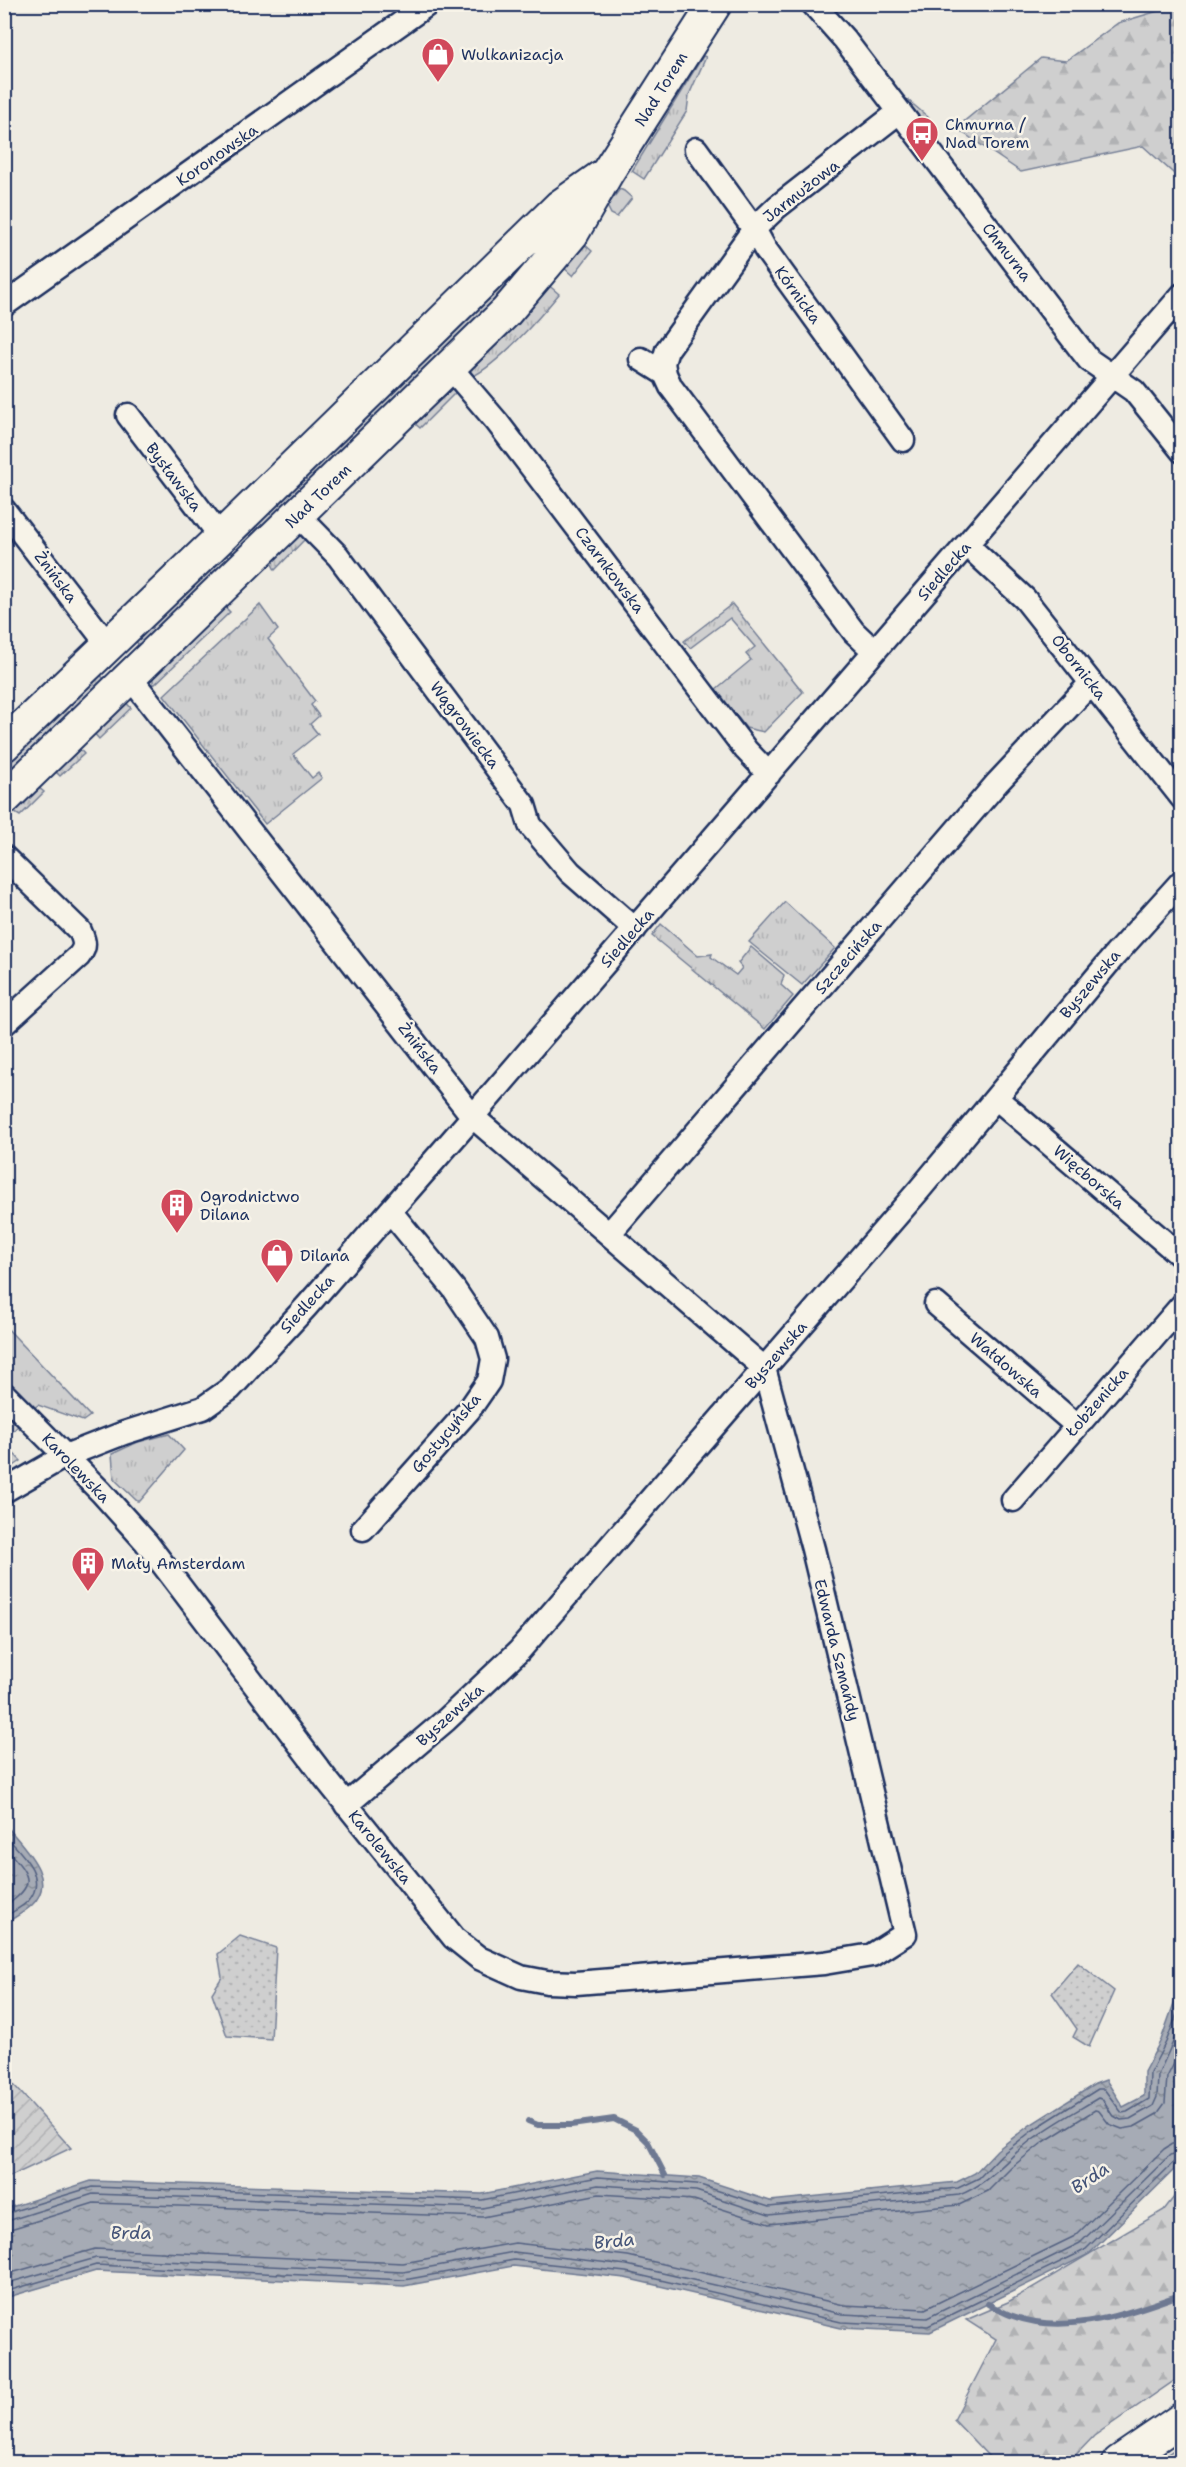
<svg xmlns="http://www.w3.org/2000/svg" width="1186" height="2467" font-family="'Shantell Sans',sans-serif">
  <defs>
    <pattern id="grass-tufts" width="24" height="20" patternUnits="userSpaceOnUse" patternTransform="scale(1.5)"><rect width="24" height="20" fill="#cfcfcf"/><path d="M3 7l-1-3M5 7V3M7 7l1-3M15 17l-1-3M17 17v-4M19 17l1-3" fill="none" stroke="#b1b2b4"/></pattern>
    <pattern id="forest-firs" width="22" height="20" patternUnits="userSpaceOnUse" patternTransform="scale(1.5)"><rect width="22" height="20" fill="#cfcfcf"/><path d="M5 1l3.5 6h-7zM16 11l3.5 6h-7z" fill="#b1b2b4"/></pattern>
    <pattern id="park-dots" width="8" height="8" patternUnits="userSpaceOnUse" patternTransform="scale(1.5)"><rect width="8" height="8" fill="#cfcfcf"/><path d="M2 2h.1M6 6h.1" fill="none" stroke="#b1b2b4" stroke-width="1.8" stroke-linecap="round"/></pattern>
    <pattern id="garden-furrows" width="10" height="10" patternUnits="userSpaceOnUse" patternTransform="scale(1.5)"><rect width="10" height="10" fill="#cfcfcf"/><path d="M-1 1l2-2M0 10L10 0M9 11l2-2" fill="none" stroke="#b1b2b4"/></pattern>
    <pattern id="water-ripples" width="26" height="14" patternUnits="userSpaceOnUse" patternTransform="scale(1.5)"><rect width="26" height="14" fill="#a6abb5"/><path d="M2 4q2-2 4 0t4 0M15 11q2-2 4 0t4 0" fill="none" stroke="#868c96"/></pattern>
  </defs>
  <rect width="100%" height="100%" fill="#eeebe2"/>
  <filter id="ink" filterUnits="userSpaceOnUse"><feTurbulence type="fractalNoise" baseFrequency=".0167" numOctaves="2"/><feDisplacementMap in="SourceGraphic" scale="12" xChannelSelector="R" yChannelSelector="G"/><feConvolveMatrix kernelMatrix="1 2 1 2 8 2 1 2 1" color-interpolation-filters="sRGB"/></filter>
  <g filter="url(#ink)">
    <path fill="url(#grass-tufts)" stroke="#757f96" stroke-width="1.5" d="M 703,56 L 706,57 L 689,95 L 687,111 L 644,179 L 632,171 Z
      M 895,89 L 928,117 L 918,119 Z
      M 620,189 L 624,191 L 632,198 L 617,217 L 611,214 L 607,206 Z
      M 576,205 L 527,272 L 119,674 L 114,668 L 139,645 L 132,637 Z
      M 582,242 L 592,251 L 573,276 L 563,267 Z
      M 546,283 L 559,294 C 540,317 497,366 471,377 L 467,371 Z
      M 449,386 L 458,390 L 420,428 L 412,421 Z
      M 298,534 L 306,538 L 275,570 L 270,560 Z
      M 732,604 L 803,692 L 764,732 L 746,728 L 716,689 L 751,660 L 746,654 L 755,647 L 730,618 L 690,648 L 684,641 Z
      M 260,605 L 278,630 L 268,639 L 315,701 L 311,705 L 319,716 L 310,724 L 318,734 L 293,754 L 312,778 L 318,773 L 322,778 L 265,824 L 164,695 Z
      M 224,606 L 230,612 L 153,686 L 153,674 Z
      M 99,673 L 107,683 L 5,783 L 5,760 Z
      M 123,699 L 131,708 L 99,739 L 91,730 Z
      M 76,745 L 84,754 L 60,776 L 52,768 Z
      M 36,785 L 44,792 L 20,816 L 12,811 Z
      M 785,902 L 835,948 L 802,985 L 749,942 Z
      M 661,924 L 698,956 L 712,954 L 711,957 L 736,975 L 742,968 L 738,963 L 751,947 L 784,975 L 781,985 L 793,996 L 765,1029 L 652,936 Z
      M 4,1325 L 90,1416 L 83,1421 L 38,1405 L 33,1409 L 5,1380 Z
      M 4,1410 L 19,1425 L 10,1434 L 5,1432 Z
      M 169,1434 L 184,1450 L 140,1501 L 137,1501 L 114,1479 L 112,1454 L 138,1442 Z
      M 4,1444 L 21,1461 L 5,1472 L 4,1472 Z"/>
    <path fill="url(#forest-firs)" stroke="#757f96" stroke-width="1.5" d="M 1178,5 L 1182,5 L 1181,180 L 1143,146 L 1021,172 L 956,128 L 1041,58 L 1066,61 L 1118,23 Z
      M 1181,2188 L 1181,2376 L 1094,2436 L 1069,2462 L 994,2462 L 954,2420 L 996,2339 L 966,2320 L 1008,2302 L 1164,2210 Z
      M 1181,2445 L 1181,2462 L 1156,2462 Z"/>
    <path fill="url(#park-dots)" stroke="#757f96" stroke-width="1.5" d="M 240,1936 L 276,1948 L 271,2039 L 227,2036 L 212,1993 L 222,1977 L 218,1954 Z
      M 1078,1963 L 1114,1991 L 1089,2047 L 1073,2037 L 1077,2029 L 1052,1993 Z"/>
    <path fill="url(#garden-furrows)" stroke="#757f96" stroke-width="1.5" d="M 4,2074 L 71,2148 L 5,2179 L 4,2179 Z"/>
    <path fill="url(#water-ripples)" stroke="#6e7992" stroke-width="1.5" d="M 5,1824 C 21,1845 60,1878 32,1905 C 25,1912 13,1918 5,1924 Z
      M 1181,1970 L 1181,2163 L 1089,2254 L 930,2332 L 841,2328 L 625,2278 L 513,2266 L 404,2286 L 96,2271 L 5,2298 L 5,2209 L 91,2181 L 482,2194 L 597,2171 L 699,2178 L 770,2201 L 957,2182 L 975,2173 L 997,2150 L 1030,2125 L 1095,2084 L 1106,2080 L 1123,2107 L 1144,2096 L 1144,2072 L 1161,2040 L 1178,1992 Z"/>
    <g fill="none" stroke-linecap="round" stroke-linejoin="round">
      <path stroke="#536181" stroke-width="1.5" d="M 4,1834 C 19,1851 49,1876 29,1900 C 23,1907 12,1912 4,1917
        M 4,1846 C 28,1875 41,1882 4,1907
        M 4,2214 L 92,2187 L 482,2200 L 598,2177 L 697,2184 L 769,2207 L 958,2188 L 979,2178 L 1001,2155 L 1033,2130 L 1098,2089 L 1104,2089 L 1122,2113 L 1127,2112 L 1149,2099 L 1150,2073 L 1166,2042 L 1182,2001
        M 4,2222 L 93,2194 L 482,2208 L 598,2185 L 696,2191 L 769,2215 L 959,2195 C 987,2185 1007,2159 1030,2141 C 1051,2125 1075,2112 1098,2098 L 1102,2099 L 1112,2115 L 1121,2120 L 1130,2119 L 1153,2106 L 1157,2097 L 1158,2075 L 1182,2022
        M 4,2231 L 94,2203 L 483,2217 L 599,2194 L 694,2200 L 769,2224 L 959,2205 L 988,2191 L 1012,2167 L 1042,2143 L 1095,2110 L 1099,2111 L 1109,2124 L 1122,2129 L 1134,2127 L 1157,2114 L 1165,2103 L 1167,2077 L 1182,2048
        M 4,2275 L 95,2249 L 403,2263 L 515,2243 L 628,2256 L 844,2305 L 925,2309 L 1075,2236 L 1164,2149 L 1172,2144 L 1182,2143
        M 4,2284 L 96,2258 L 403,2272 L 514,2252 L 627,2265 L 842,2314 L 927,2318 L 1080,2243 L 1170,2155 L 1182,2152
        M 4,2292 L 96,2265 L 404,2280 L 514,2260 L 626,2272 L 841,2322 L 928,2326 L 1085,2250 L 1175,2161 L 1182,2159"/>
      <path stroke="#6e7992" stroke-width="6" d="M 528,2121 L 538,2125 L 571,2125 L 614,2119 L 636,2130 L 648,2142 L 665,2175
        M 988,2304 C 996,2308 1004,2313 1013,2316 C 1066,2336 1131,2313 1182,2294"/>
      <defs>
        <path id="street" d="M 813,4 L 845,40 L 1082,351 L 1089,360 L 1134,391 L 1182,451
          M 696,149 L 754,229 L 765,249 L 903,440
          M 4,305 L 428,4
          M 641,359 L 665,374
          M 450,367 L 497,422 L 746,750 L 769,774
          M 128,415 L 221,537
          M 4,510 L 108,645
          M 298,515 L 338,556 L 524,805 L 530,825 L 570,872 L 635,929
          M 967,545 L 1025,599 L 1182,798
          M 874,651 L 854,632 L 671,387 L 665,374 L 663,363 L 667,350 L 754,229 L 777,207 L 899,112
          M 4,857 L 80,931 C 85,942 86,947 79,956 L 4,1024
          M 996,1098 L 1182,1257
          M 609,1234 L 997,783 L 1091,683
          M 936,1304 L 1076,1425
          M 4,1394 L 101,1492 L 146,1542 L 326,1779 L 454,1938 L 479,1958 L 521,1977 L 547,1982 L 576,1983 L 824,1963 L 872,1955 L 905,1934 L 813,1549 L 764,1368 L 473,1117 L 130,677
          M 4,1491 L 65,1456 L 124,1433 L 203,1408 L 230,1389 L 306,1307 L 454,1138 L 1182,295
          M 1013,1500 L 1182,1305
          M 363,1529 L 469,1410 L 489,1381 L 493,1359 L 487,1338 L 454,1289 L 390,1211
          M 346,1805 L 446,1720 L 519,1651 L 919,1190 L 1115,955 L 1182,881"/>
        <path id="secondary" d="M 4,745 L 221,537 L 560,206 L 601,177
          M 4,799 L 506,312 L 572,234 L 607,173 L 715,4
          M 1119,2462 L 1182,2419"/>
      </defs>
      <use href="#street" stroke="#1b2f5e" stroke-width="27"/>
      <use href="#secondary" stroke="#1b2f5e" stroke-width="36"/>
      <use href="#street" stroke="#f7f3e8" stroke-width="22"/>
      <use href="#secondary" stroke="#f7f3e8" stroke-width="32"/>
    </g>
  </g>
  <defs>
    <symbol id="shop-pin" viewBox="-11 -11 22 30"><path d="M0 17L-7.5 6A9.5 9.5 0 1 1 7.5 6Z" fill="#d1495b" stroke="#f7f3e8"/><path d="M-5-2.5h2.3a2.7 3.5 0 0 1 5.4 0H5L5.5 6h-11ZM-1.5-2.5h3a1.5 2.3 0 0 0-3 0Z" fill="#fff"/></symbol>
    <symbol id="bus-pin" viewBox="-11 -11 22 30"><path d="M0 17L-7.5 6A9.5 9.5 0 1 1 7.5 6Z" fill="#d1495b" stroke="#f7f3e8"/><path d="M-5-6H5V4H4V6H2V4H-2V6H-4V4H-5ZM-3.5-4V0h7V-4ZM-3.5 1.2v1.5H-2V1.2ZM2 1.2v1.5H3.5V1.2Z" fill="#fff"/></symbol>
    <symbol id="building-pin" viewBox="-11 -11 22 30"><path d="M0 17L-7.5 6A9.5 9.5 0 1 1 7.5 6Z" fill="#d1495b" stroke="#f7f3e8"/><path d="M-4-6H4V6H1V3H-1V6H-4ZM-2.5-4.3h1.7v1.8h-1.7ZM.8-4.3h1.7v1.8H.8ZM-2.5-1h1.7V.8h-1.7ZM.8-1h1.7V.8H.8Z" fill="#fff"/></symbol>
  </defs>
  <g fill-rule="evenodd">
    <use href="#shop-pin" x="419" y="35" width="38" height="52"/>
    <use href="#bus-pin" x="903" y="114" width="38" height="52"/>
    <use href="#building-pin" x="158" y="1186" width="38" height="52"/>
    <use href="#shop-pin" x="258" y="1236" width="38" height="52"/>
    <use href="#building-pin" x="69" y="1544" width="38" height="52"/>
  </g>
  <g text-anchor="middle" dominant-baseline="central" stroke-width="5" stroke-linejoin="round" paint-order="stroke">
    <g font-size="16" fill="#1b2f5e" stroke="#f7f3e8" text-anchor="start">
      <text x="461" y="54">Wulkanizacja</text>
      <text x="945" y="124">Chmurna /<tspan x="945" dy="18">Nad Torem</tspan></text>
      <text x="200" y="1196">Ogrodnictwo<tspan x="200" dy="18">Dilana</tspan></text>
      <text x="300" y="1255">Dilana</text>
      <text x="111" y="1563">Mały Amsterdam</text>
    </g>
    <g font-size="16" fill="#1b2f5e" stroke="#f7f3e8">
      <text transform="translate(661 89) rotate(-58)">Nad Torem</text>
      <text transform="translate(217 155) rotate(-35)">Koronowska</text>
      <text transform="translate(801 191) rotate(-38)">Jarmużowa</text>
      <text transform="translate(1007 252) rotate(52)">Chmurna</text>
      <text transform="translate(798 295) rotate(54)">Kórnicka</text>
      <text transform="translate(174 477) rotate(53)">Bysławska</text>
      <text transform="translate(318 496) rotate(-44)">Nad Torem</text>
      <text transform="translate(610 570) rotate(53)">Czarnkowska</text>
      <text transform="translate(944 571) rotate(-49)">Siedlecka</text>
      <text transform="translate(56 577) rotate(53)">Żnińska</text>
      <text transform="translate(1079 667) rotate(52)">Obornicka</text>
      <text transform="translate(465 725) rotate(53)">Wągrowiecka</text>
      <text transform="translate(627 938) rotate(-49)">Siedlecka</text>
      <text transform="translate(848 957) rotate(-49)">Szczecińska</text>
      <text transform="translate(1090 984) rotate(-50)">Byszewska</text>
      <text transform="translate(420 1048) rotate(52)">Żnińska</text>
      <text transform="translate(1089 1177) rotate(41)">Więcborska</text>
      <text transform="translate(307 1304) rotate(-48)">Siedlecka</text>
      <text transform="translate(776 1355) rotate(-49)">Byszewska</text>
      <text transform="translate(1006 1365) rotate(41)">Wałdowska</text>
      <text transform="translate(1097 1402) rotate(-49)">Łobżenicka</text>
      <text transform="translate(446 1433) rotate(-50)">Gostycyńska</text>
      <text transform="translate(76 1468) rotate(46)">Karolewska</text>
      <text transform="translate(837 1650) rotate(76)">Edwarda Szmańdy</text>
      <text transform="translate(450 1715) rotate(-42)">Byszewska</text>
      <text transform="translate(380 1847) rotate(51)">Karolewska</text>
    </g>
    <g font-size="18" font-style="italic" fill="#455478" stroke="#f7f3e8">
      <text transform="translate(1090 2178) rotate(-34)">Brda</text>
      <text x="131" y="2233">Brda</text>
      <text transform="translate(614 2241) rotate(-6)">Brda</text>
    </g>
  </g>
  <rect width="1186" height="2467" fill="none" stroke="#f7f3e8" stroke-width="24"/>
  <rect x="12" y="12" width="1162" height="2443" fill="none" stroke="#1b2f5e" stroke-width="2" filter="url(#ink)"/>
</svg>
